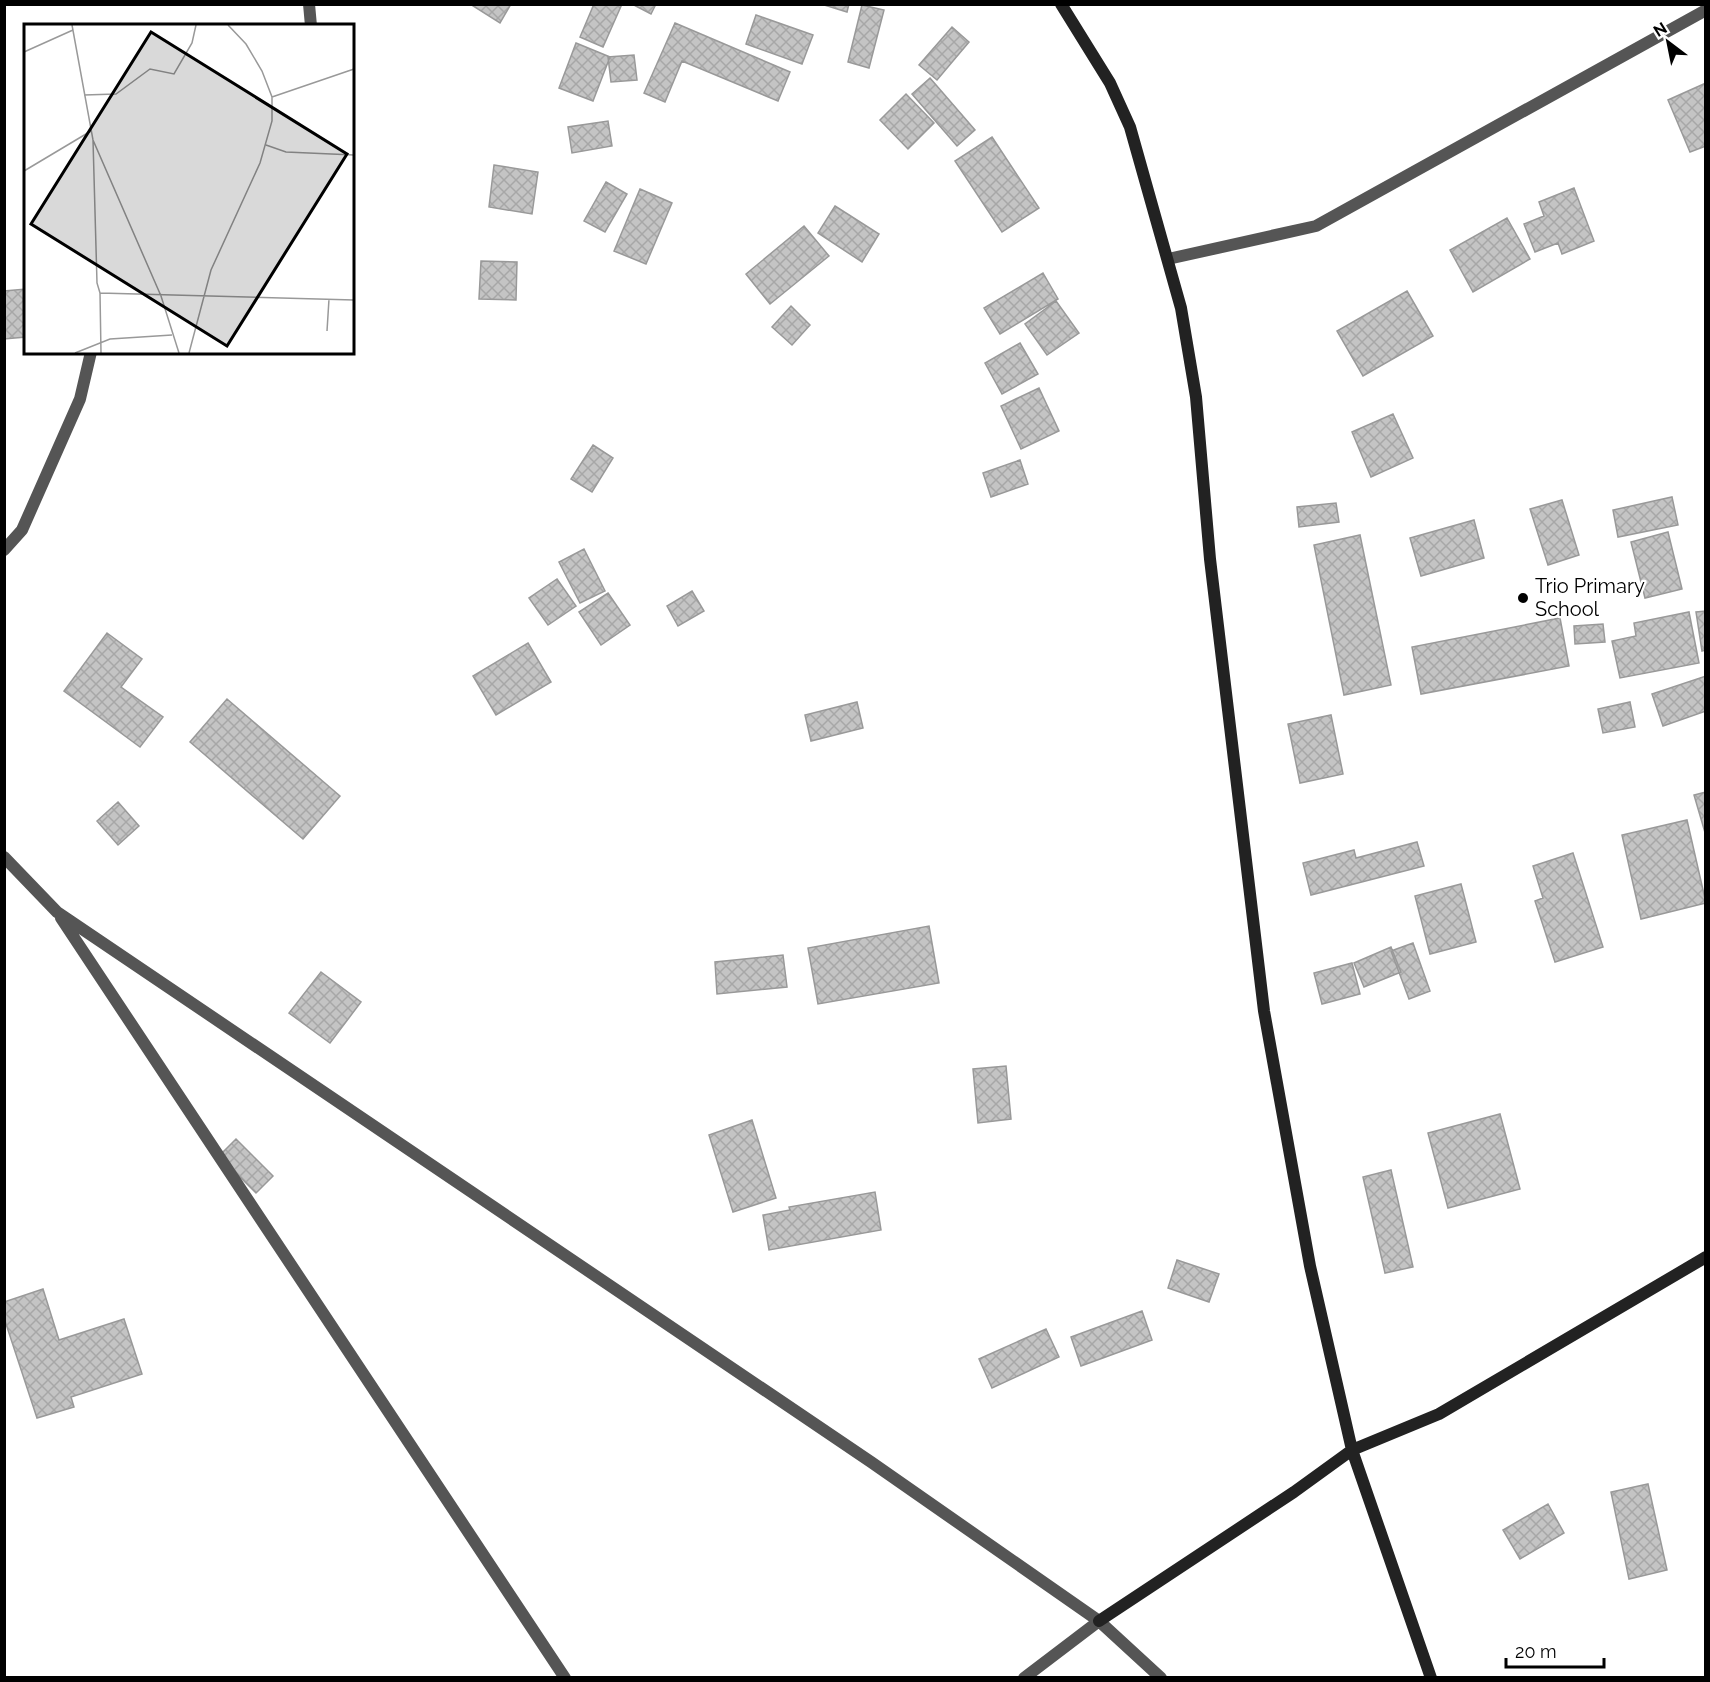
<svg xmlns="http://www.w3.org/2000/svg" width="1710" height="1682" font-family="Raleway,sans-serif">
  <defs>
    <pattern id="building-cross-hatch" width="8" height="8" patternUnits="userSpaceOnUse" patternTransform="scale(1.5)"><rect width="8" height="8" fill="#c4c4c4"/><path d="M0 0l8 8M0 8l8-8" fill="none" stroke="#a7a7a7"/></pattern>
  </defs>
  <rect width="100%" height="100%" fill="#fff"/>
  <path fill="url(#building-cross-hatch)" stroke="#999" stroke-width="1.5" d="M 470,4 L 511,4 L 500,23 Z
    M 594,4 L 622,4 L 603,47 L 580,37 Z
    M 632,4 L 656,4 L 651,14 Z
    M 821,4 L 849,4 L 847,12 Z
    M 862,5 L 884,10 L 869,68 L 848,62 Z
    M 756,15 L 813,35 L 802,64 L 746,44 Z
    M 675,23 L 790,72 L 778,101 L 682,61 L 665,102 L 644,93 Z
    M 952,27 L 969,42 L 937,80 L 919,65 Z
    M 576,43 L 610,57 L 593,101 L 559,88 Z
    M 634,55 L 637,80 L 611,82 L 608,57 Z
    M 930,78 L 975,130 L 957,146 L 912,94 Z
    M 1706,83 L 1706,146 L 1690,152 L 1668,100 Z
    M 906,94 L 934,123 L 908,149 L 880,120 Z
    M 608,121 L 612,146 L 572,153 L 568,127 Z
    M 992,137 L 1039,208 L 1002,232 L 955,161 Z
    M 494,165 L 538,172 L 532,214 L 489,207 Z
    M 606,182 L 627,194 L 605,232 L 584,221 Z
    M 1574,188 L 1594,241 L 1562,254 L 1558,243 L 1535,252 L 1524,224 L 1544,216 L 1539,202 Z
    M 640,189 L 672,203 L 646,264 L 614,251 Z
    M 835,206 L 879,234 L 862,262 L 818,233 Z
    M 1507,218 L 1530,259 L 1473,292 L 1450,250 Z
    M 804,226 L 829,256 L 770,304 L 746,274 Z
    M 481,261 L 517,262 L 516,300 L 479,299 Z
    M 1043,273 L 1058,299 L 1000,334 L 984,308 Z
    M 26,289 L 26,337 L 4,339 L 4,291 Z
    M 1407,291 L 1433,336 L 1363,376 L 1337,331 Z
    M 1056,301 L 1079,333 L 1047,355 L 1025,324 Z
    M 791,306 L 810,325 L 792,345 L 772,327 Z
    M 1020,343 L 1038,374 L 1002,394 L 985,363 Z
    M 1039,388 L 1059,431 L 1021,449 L 1001,406 Z
    M 1393,414 L 1413,458 L 1371,477 L 1352,432 Z
    M 593,445 L 613,458 L 592,492 L 571,479 Z
    M 1020,460 L 1028,484 L 991,497 L 983,473 Z
    M 1672,497 L 1678,525 L 1618,537 L 1613,510 Z
    M 1562,500 L 1579,555 L 1548,565 L 1530,509 Z
    M 1336,503 L 1339,522 L 1299,527 L 1297,507 Z
    M 1474,520 L 1484,558 L 1421,576 L 1410,538 Z
    M 1668,532 L 1682,589 L 1645,598 L 1631,542 Z
    M 1360,535 L 1391,685 L 1344,695 L 1314,545 Z
    M 584,549 L 605,591 L 580,603 L 559,562 Z
    M 557,579 L 576,606 L 548,625 L 529,598 Z
    M 692,591 L 704,611 L 678,626 L 667,606 Z
    M 608,593 L 630,625 L 601,645 L 579,612 Z
    M 1706,611 L 1706,650 L 1702,651 L 1696,612 Z
    M 1689,612 L 1699,663 L 1620,678 L 1612,641 L 1636,636 L 1634,623 Z
    M 1560,618 L 1569,666 L 1421,694 L 1412,647 Z
    M 1603,624 L 1605,642 L 1575,644 L 1574,626 Z
    M 107,633 L 142,659 L 121,687 L 163,717 L 140,747 L 64,691 Z
    M 528,643 L 551,682 L 496,715 L 473,676 Z
    M 1706,676 L 1706,711 L 1663,726 L 1652,694 Z
    M 227,699 L 340,796 L 303,839 L 190,742 Z
    M 857,702 L 863,728 L 811,741 L 805,715 Z
    M 1630,702 L 1635,727 L 1603,733 L 1598,709 Z
    M 1331,715 L 1343,774 L 1300,783 L 1288,724 Z
    M 1706,792 L 1706,836 L 1694,795 Z
    M 118,802 L 139,826 L 118,845 L 97,821 Z
    M 1687,820 L 1706,903 L 1641,919 L 1622,835 Z
    M 1417,842 L 1424,866 L 1311,895 L 1303,863 L 1354,850 L 1356,858 Z
    M 1573,853 L 1603,947 L 1555,962 L 1535,901 L 1543,898 L 1533,866 Z
    M 1461,884 L 1476,942 L 1430,954 L 1415,896 Z
    M 929,926 L 939,983 L 818,1004 L 808,948 Z
    M 1413,943 L 1430,991 L 1409,999 L 1391,951 Z
    M 1391,947 L 1401,972 L 1364,987 L 1354,963 Z
    M 783,955 L 787,987 L 717,994 L 715,962 Z
    M 1352,963 L 1360,994 L 1322,1004 L 1314,973 Z
    M 321,972 L 361,1002 L 330,1043 L 289,1013 Z
    M 1006,1066 L 1011,1119 L 978,1123 L 973,1069 Z
    M 1500,1114 L 1520,1189 L 1448,1208 L 1428,1133 Z
    M 752,1120 L 776,1198 L 733,1212 L 709,1135 Z
    M 236,1139 L 273,1176 L 256,1193 L 219,1156 Z
    M 1391,1170 L 1413,1267 L 1385,1273 L 1363,1177 Z
    M 875,1192 L 881,1230 L 769,1250 L 763,1215 L 790,1210 L 789,1207 Z
    M 1177,1260 L 1219,1274 L 1209,1302 L 1168,1288 Z
    M 43,1289 L 59,1340 L 124,1319 L 142,1374 L 71,1397 L 74,1407 L 37,1418 L 4,1318 L 4,1302 Z
    M 1142,1311 L 1152,1340 L 1081,1366 L 1071,1337 Z
    M 1046,1329 L 1059,1357 L 992,1388 L 979,1359 Z
    M 1648,1484 L 1667,1570 L 1629,1579 L 1611,1492 Z
    M 1548,1504 L 1564,1533 L 1520,1559 L 1503,1530 Z"/>
  <g fill="none" stroke-linecap="round" stroke-linejoin="round">
    <path stroke="#555" stroke-width="12" d="M 309,4 L 311,26
      M 1168,259 L 1316,226 L 1706,10
      M 4,550 L 22,530 L 80,399 L 91,352
      M 4,857 L 57,912 L 871,1462 L 1099,1621 L 1161,1678
      M 61,918 L 565,1678
      M 1024,1678 L 1099,1621"/>
    <path stroke="#222" stroke-width="12" d="M 1061,4 L 1110,83 L 1130,127 L 1181,308 L 1196,397 L 1210,559 L 1264,1011 L 1310,1266 L 1352,1450 L 1431,1678
      M 1099,1621 L 1294,1492 L 1352,1450 L 1439,1414 L 1706,1257"/>
  </g>
  <circle fill="#000" stroke="#fff" stroke-width="2" cx="1523" cy="598" r="6"/>
  <g text-anchor="middle" dominant-baseline="central" stroke-width="4.5" stroke-linejoin="round" paint-order="stroke">
    <g font-size="20" fill="#000" stroke="#fff" text-anchor="start">
      <text x="1535" y="586">Trio Primary<tspan x="1535" dy="23">School</tspan></text>
    </g>
  </g>
  <g transform="translate(24 24)">
    <rect width="330" height="330" fill="#fff"/>
    <path fill="none" stroke="#999" stroke-width="1.5" d="M 48,1 L 69,116 L 137,272 L 155,329M 0,28 L 49,6M 60,71 L 92,70 L 126,45 L 150,50 L 168,19 L 172,1M 248,73 L 330,45M 69,116 L 73,259 L 76,269 L 330,276M 242,121 L 262,128 L 330,131M 0,147 L 67,107M 76,269 L 77,329M 303,307 L 305,275M 51,329 L 86,315 L 148,311M 165,329 L 187,246 L 236,139 L 248,97 L 248,73 L 238,47 L 222,20 L 204,1"/>
    <path fill="#000" fill-opacity="0.15" stroke="#000" stroke-width="3" d="M 127,8 L 323,130 L 203,322 L 7,200 Z"/>
    <rect width="330" height="330" fill="none" stroke="#000" stroke-width="3"/>
  </g>
  <rect width="1710" height="1682" fill="none" stroke="#000000" stroke-width="12"/>
  <g transform="translate(1668 42) rotate(328)" stroke="#ffffff" stroke-width="4.5" paint-order="stroke">
  <path d="M0-4.5L10 22L0 15L-10 22Z" fill="#000000"/>
  <text y="-9" font-size="16" font-weight="bold" text-anchor="middle" fill="#000000">N</text>
  </g>
  <path d="M1506 1658v9h98v-9" fill="none" stroke="#000000" stroke-width="3"/>
  <text x="1515" y="1658" font-size="18" fill="#000000" stroke="#ffffff" stroke-width="4.5" paint-order="stroke">20 m</text>
</svg>
